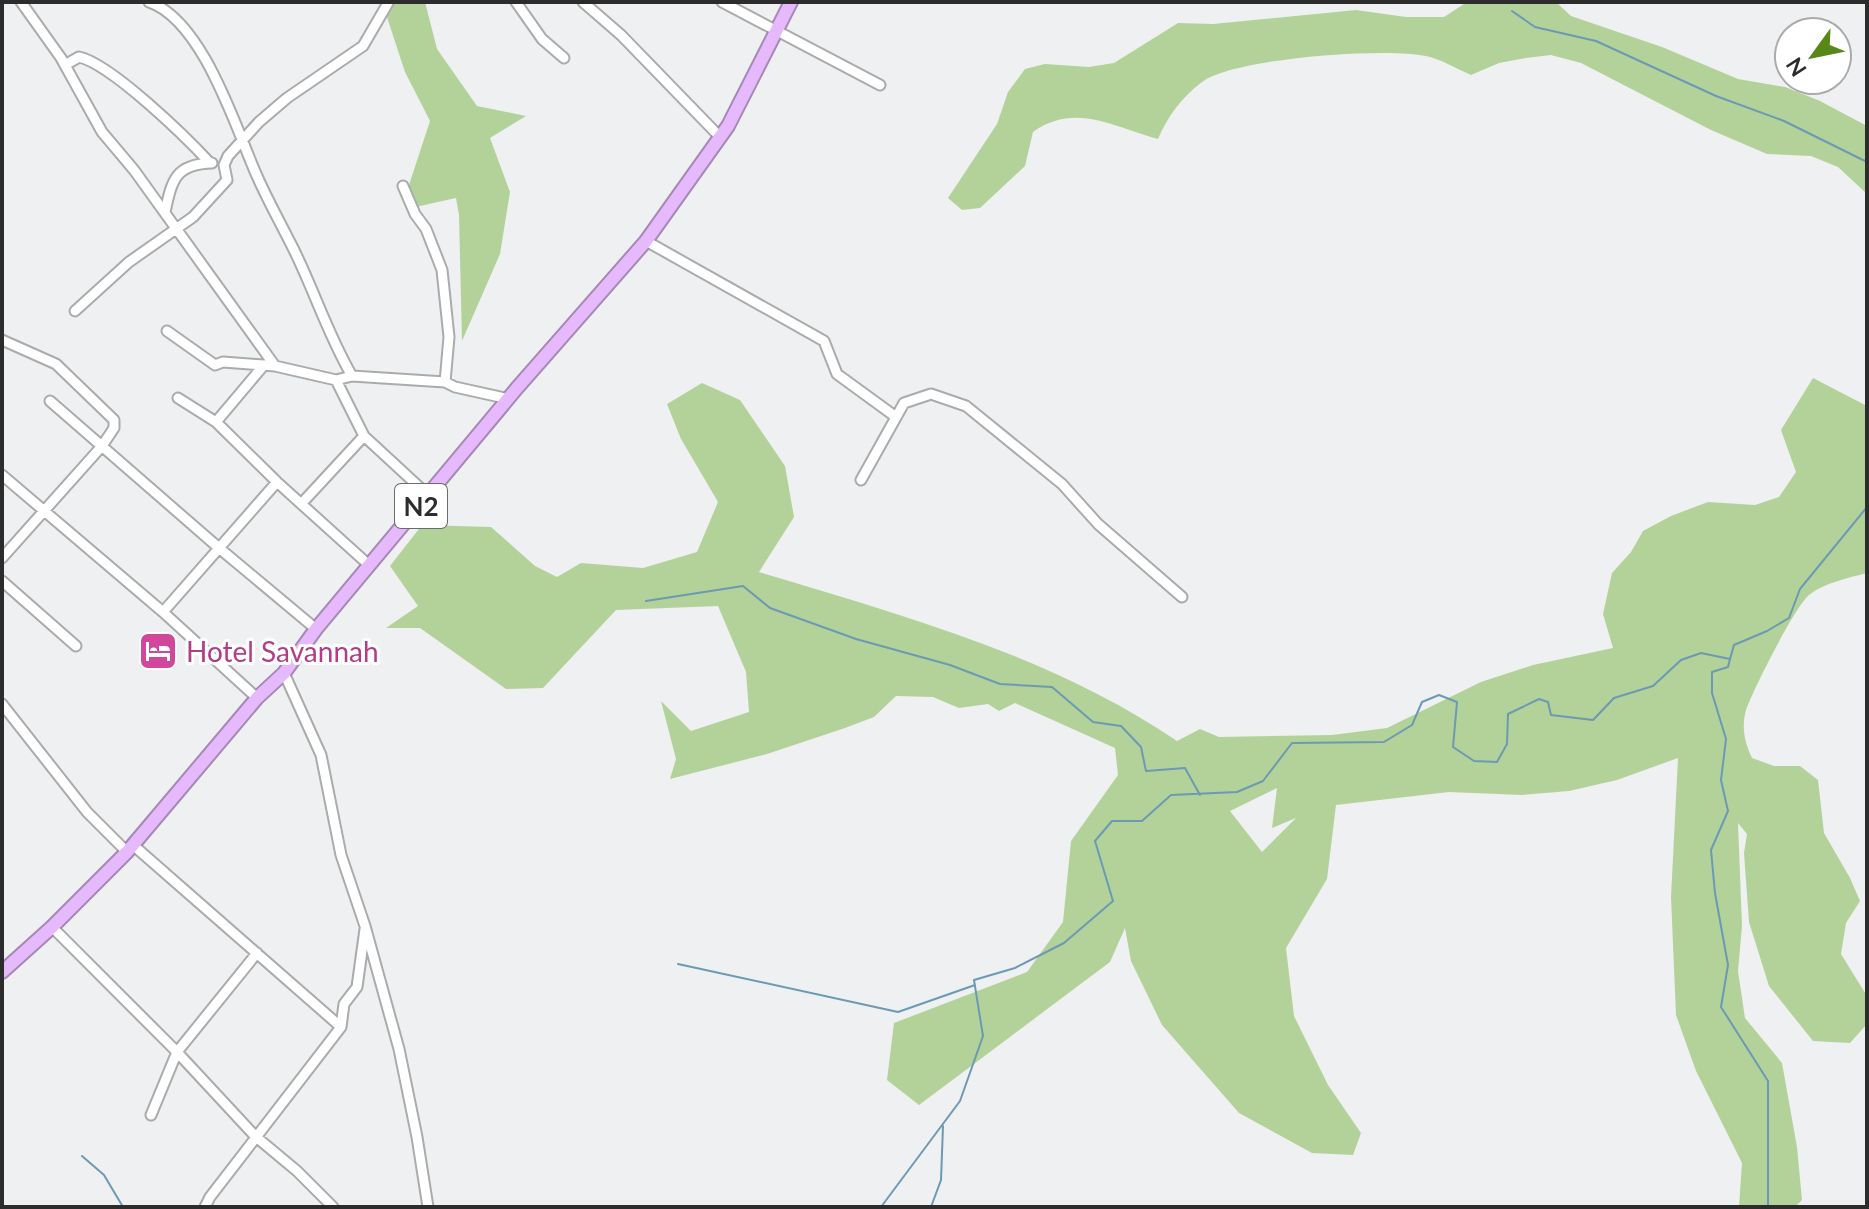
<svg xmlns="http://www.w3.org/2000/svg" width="1869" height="1209" font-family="Lato,sans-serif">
  <rect width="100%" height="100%" fill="#eff0f1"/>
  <path fill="#b3d29a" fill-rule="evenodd" d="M 382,2 L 425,2 L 437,49 L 477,106 L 526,116 L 490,138 L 510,192 L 500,254 L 462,341 L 459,215 L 456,198 L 411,208 L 408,188 L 430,121 L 405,72 Z
    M 1467,2 L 1556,2 L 1571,16 L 1662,47 L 1738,79 L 1785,87 L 1820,101 L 1867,126 L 1867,194 L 1838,167 L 1811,156 L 1767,154 L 1711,130 L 1581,63 L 1551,55 L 1526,58 L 1499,63 L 1471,75 C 1457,69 1441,59 1426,56 C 1386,47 1234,58 1202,82 C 1181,98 1168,116 1158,139 C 1113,127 1075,102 1033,132 L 1025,166 L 980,208 L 962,210 L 948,198 L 997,124 L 1008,92 L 1025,69 L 1045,64 L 1089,67 L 1114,63 L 1178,23 L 1213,24 L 1356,10 L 1406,17 L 1444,17 Z
    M 1813,378 L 1867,406 L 1867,573 C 1848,578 1824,583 1809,595 C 1794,608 1753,690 1746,710 C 1741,728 1745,743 1752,758 L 1774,766 L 1800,766 L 1818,780 L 1824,833 L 1850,878 L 1860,901 L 1846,923 L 1841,954 L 1867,996 L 1867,1024 L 1850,1043 L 1813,1041 L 1769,986 L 1749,922 L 1744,853 L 1747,834 L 1738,823 L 1742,926 L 1738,971 L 1745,1018 L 1782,1063 L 1797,1147 L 1802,1200 L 1795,1207 L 1739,1207 L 1742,1163 L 1696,1071 L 1676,1015 L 1671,897 L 1678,758 L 1617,780 L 1569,791 L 1522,795 L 1449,792 L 1336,805 L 1327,879 L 1286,948 L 1294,1016 L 1328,1085 L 1361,1133 L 1353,1155 L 1312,1153 L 1239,1113 L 1162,1025 L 1131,961 L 1125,928 L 1110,962 L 919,1105 L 887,1080 L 894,1023 L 1027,972 L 1063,922 L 1071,841 L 1118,775 L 1115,748 L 1015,703 L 999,711 L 988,704 L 959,708 L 933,697 L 896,696 L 874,717 L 845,728 L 767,754 L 670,779 L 676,759 L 661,701 L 691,731 L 749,712 L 746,672 L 718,606 L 616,610 L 543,688 L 506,689 L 420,628 L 386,628 L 418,606 L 390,566 L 422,525 L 491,527 L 535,566 L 557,577 L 581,563 L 643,568 L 697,552 L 718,502 L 681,439 L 667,404 L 702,383 L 740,400 L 785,466 L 794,517 L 759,572 C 902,615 1052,656 1177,741 L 1200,729 L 1219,737 L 1332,735 L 1387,728 L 1481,682 L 1533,665 L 1613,648 L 1603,614 L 1612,573 L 1631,552 L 1643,531 L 1671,516 L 1708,502 L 1755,505 L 1779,497 L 1796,472 L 1781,430 ZM 1277,788 L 1272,828 L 1296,818 L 1262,852 L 1230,811 Z"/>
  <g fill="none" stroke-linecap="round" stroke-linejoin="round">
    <path stroke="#6c99b3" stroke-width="2" d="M 1512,11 L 1535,27 L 1596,41 L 1716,96 L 1784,121 L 1867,162
      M 646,601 L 743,586 L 770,608 L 856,639 L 950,665 L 1000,684 L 1052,687 L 1093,722 L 1121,726 L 1141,747 L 1146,771 L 1185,768 L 1200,795
      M 1730,659 L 1728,667 L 1712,672 L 1712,693 L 1726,739 L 1721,780 L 1728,811 L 1711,850 L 1715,893 L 1728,965 L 1721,1007 L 1768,1081 L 1768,1207
      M 678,964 L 898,1012 L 975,985
      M 82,1156 L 104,1175 L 123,1207
      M 881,1207 L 960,1101 L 983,1036 L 974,980 L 1015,968 L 1064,943 L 1113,901 L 1095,841 L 1112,821 L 1142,821 L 1171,795 L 1237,792 L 1263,781 L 1292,743 L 1384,742 L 1412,725 L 1422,702 L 1439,695 L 1457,702 L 1453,747 L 1474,761 L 1497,762 L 1507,744 L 1508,714 L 1539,699 L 1548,702 L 1551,715 L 1593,720 L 1614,698 L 1653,686 L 1681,660 L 1701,653 L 1730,659 L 1734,645 L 1767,631 L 1789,618 L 1800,589 L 1867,507
      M 931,1207 L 941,1180 L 943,1126"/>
    <defs>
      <path id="minor" d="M 21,2 L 61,58 L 102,132 L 134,170 L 275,366
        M 149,2 C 203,20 236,129 257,176 C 268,201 281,224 293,248 C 314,290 328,335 352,376
        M 516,2 L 542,39 L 564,58
        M 583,2 L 621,35 L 720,137
        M 722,2 L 880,85
        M 65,65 L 79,57 C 111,64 186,137 210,163
        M 403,186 L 415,214 L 426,229 L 442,270 L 449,337 L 445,382
        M 165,212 C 172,179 176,164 212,163
        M 646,241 L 824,341 L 837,374 L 896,417
        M 75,311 L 129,262 L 193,217 L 227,180 L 224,165 L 228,156 L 259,122 L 287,98 L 363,46 L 388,3
        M 167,331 L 215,365 L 223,362 L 275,366 L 336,380 L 352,376 L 445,382 L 455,387 L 509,399
        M 2,340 L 56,364 L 114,420 L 114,428 L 102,446 L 2,558
        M 336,380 L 364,436 L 429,496
        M 178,398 L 216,422 L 277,482 L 370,566
        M 50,401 L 219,548 L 316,629
        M 216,422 L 264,365
        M 2,475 L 163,612 L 257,698
        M 861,480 L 904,403 L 931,394 L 966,406 L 1062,484 L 1098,524 L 1182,597
        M 302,503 L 364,436
        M 2,581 L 76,646
        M 163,612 L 277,482
        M 284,673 L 321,755 L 341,855 L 365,926 L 399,1049 L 417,1137 L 428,1207
        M 2,704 L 87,812 L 127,852
        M 133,845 L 341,1027
        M 52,927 L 177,1052 L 255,1136 L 297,1171 L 333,1207
        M 151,1115 L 177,1052 L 257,953
        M 205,1207 L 210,1197 L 341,1027 L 344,1004 L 357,987 L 365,929"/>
      <path id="highway" d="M 2,972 L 52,927 L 127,852 L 257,698 L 284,673 L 316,629 L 517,388 L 646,241 L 728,126 L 791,2"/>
    </defs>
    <use href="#minor" stroke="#aaabac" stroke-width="13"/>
    <use href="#highway" stroke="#a588b4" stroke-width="16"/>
    <use href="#minor" stroke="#fff" stroke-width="9"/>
    <use href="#highway" stroke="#e6b9fd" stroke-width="12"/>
  </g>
  <defs>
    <symbol id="hotel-square" viewBox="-11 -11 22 22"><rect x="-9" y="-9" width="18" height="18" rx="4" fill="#d1479c" stroke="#fff"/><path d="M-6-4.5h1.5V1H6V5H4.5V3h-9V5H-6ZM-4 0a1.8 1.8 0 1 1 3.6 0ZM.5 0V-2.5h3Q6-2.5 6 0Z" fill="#fff"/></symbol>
  </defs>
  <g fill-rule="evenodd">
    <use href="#hotel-square" x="136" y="629" width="44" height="44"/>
  </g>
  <g text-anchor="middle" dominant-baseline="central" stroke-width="6" stroke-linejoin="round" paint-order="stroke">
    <rect fill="#fff" stroke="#6b6b6b" stroke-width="2" x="395" y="484" width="52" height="44" rx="6"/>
    <g font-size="26" font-weight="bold" fill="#2c2c2c">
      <text x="421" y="506">N2</text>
    </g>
    <g font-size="28" fill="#b23c85" stroke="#fff" text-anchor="start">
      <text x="186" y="651">Hotel Savannah</text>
    </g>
  </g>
  <rect width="1869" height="1209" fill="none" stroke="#2c2c2c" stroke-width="8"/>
  <g transform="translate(1813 56) rotate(237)"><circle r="38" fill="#ffffff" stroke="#ababab" stroke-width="2"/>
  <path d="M0-6L14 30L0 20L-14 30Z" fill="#588718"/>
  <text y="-12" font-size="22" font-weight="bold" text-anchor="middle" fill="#2c2c2c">N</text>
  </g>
</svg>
